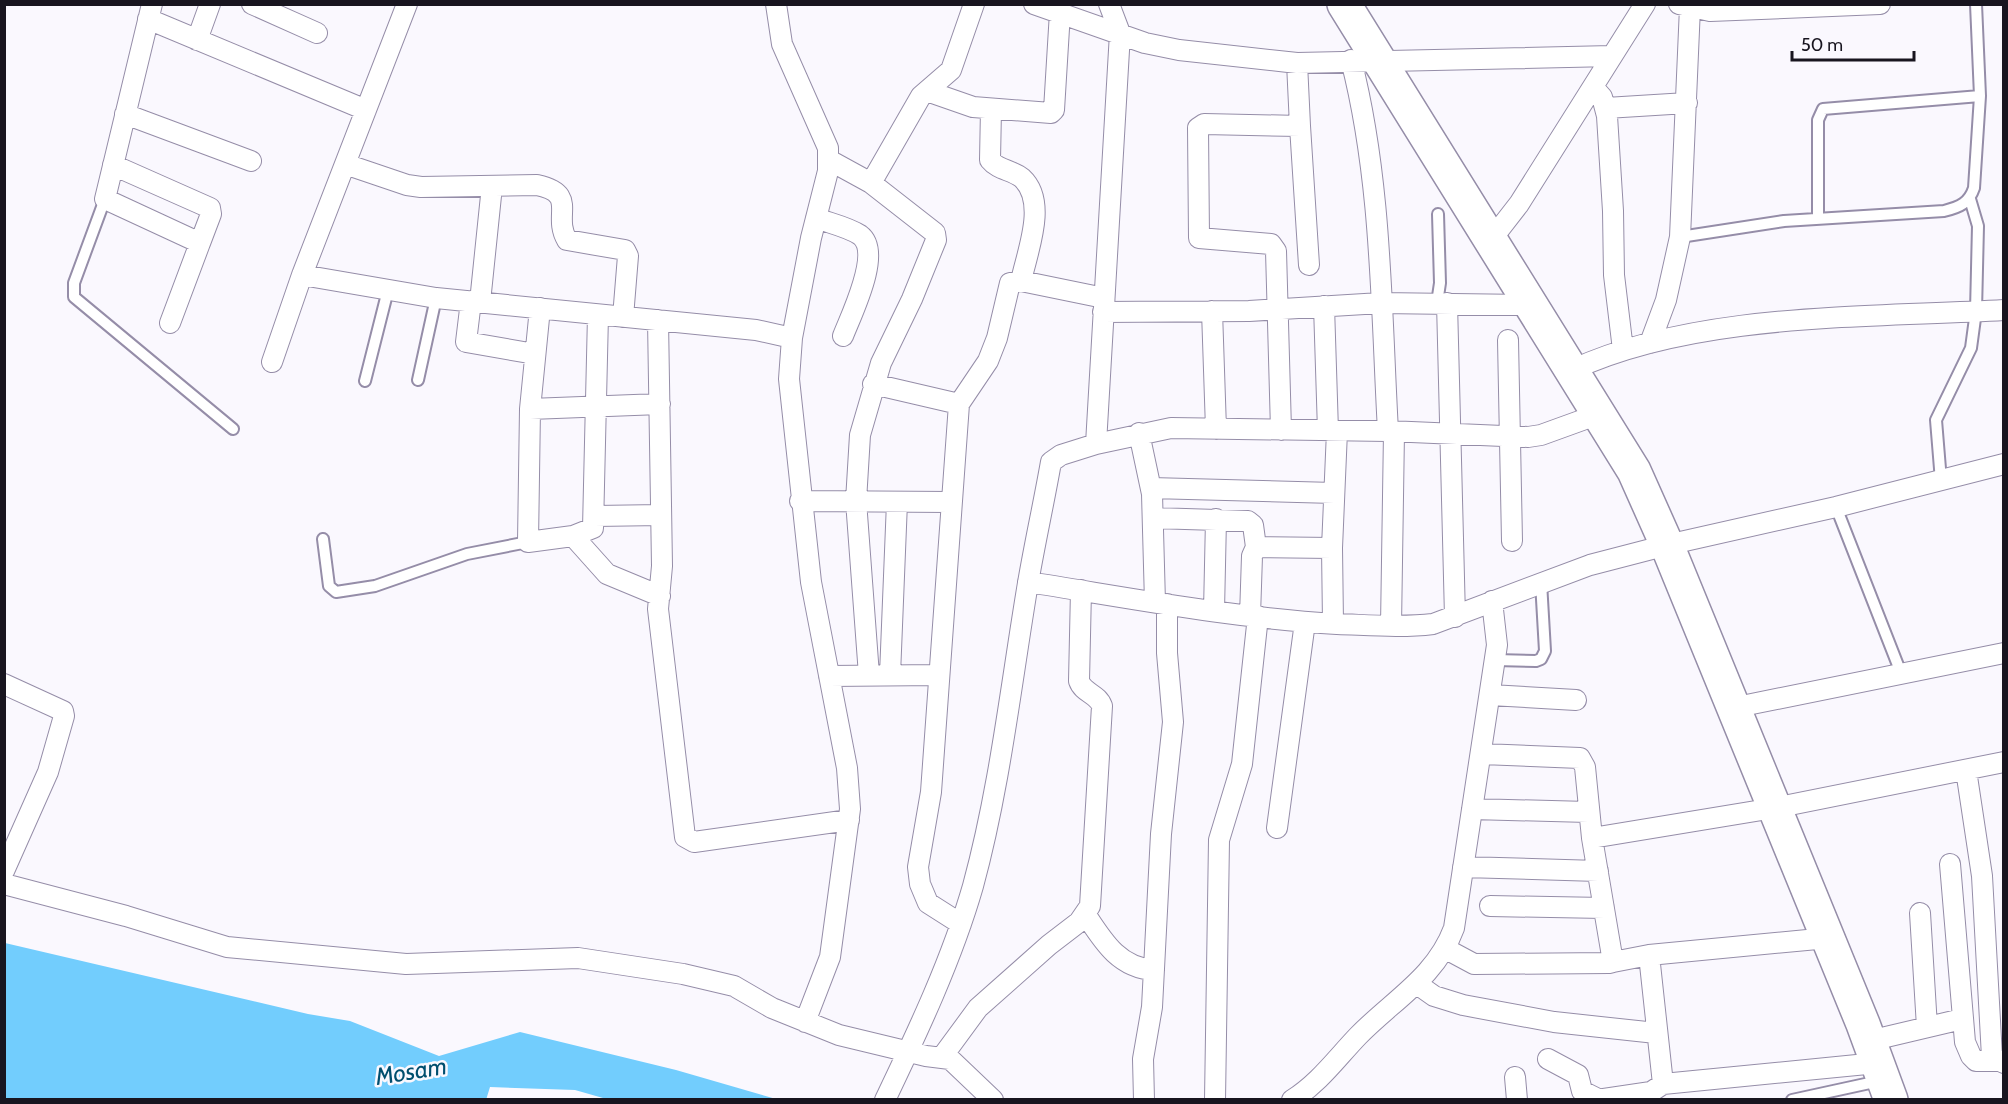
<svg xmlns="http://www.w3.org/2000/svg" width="2008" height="1104" font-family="Cabin,sans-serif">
  <rect width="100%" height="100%" fill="#faf8fe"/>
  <path fill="#72cdfd" d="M 5,943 L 308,1014 L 350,1021 L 439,1056 L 520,1032 L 676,1070 L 776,1099 L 610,1100 L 575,1090 L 490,1087 L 486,1100 L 5,1099 Z"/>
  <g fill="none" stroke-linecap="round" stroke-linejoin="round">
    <defs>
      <path id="lane" d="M 105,199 L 74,283 L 74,297 L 233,429
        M 1818,219 L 1818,120 L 1823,109 L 1980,96
        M 1680,237 L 1784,221 L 1944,211 C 1960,207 1969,203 1974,188 L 1980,96 L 1976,4
        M 1437,303 L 1440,283 L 1438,214
        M 418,380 L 436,298
        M 365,381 L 388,290
        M 1941,481 L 1936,420 L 1971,348 L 1976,311 L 1978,226 L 1970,199
        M 1836,507 L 1901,673
        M 323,539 L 329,586 L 336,592 L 375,586 L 467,554 L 528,542
        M 1495,660 L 1536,661 L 1541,659 L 1545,651 L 1541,582
        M 1792,1100 L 1879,1081"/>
      <path id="street" d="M 152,4 L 105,199 L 200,243 L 170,323
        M 252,4 L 317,33
        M 776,4 L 782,44 L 828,148 L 828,171 L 811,238 L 792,338 L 789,379 L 811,582 L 847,768 L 850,809 L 830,957 L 805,1022
        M 1034,4 L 1145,43 L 1179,50 L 1297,63 L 1612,56
        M 1679,4 L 1710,11 L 1880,4
        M 148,19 L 366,110
        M 197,40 L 210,4
        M 1351,60 C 1382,181 1381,308 1388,431
        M 1593,87 L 1602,97 L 1607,116 L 1613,211 L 1614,275 L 1623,350
        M 927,91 L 973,107 L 1051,113 L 1054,110 L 1060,12
        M 1606,108 L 1687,103
        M 991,109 L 990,160 C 998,170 1012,170 1022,178 C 1048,202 1027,252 1021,281
        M 125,114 L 251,161
        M 1300,126 L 1309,265
        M 829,160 L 871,183 L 935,233 L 936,240 L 912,299 L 881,363 L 860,435 L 856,501 L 869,675
        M 345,164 L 407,185 L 421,187 L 537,185 C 579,194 552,215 567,240 L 625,250 L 628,256 L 623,317
        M 113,165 L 210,208 L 211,214 L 200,243
        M 871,183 L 921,96 L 951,70 L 974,4
        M 816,218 C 829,223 848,227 860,235 C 883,252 851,315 843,336
        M 1491,240 L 1519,204 L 1645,4
        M 302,275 L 436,298 L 756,330 L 792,338
        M 471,301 L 466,342 L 535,354
        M 480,302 L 492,186
        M 1447,303 L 1455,617
        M 1324,306 L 1328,431
        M 540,308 L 530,409 L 528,542 L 573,536 L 593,528 L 598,315
        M 1212,311 L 1216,429
        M 1103,312 L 1249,311 L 1381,303 L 1531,305
        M 658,320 L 662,566 L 658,609 L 685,837 L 694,842 L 849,820
        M 1508,340 L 1512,541
        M 1650,343 L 1666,300 L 1680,237 L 1690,7
        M 272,362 L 302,275 L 407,4
        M 1572,370 C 1697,312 1867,318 2004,310
        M 873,384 L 959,404
        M 530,409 L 660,404
        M 1281,430 L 1276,251 L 1271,244 L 1199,238 L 1198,128 L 1204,124 L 1300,126 L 1297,63
        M 1139,433 L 1152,494 L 1155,602
        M 1096,444 L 1171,428 L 1388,431 L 1528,437 L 1541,435 L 1599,414
        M 1151,488 L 1334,493
        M 800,501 L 950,502
        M 595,516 L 661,515
        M 1154,518 L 1248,521 L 1253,525 L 1256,547
        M 573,536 L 607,574 L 660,596
        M 1028,582 C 1130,598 1233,618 1337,624 C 1369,625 1401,628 1433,624 L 1590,565 L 1667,545 L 1836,507 L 2004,464
        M 1214,611 L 1216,519
        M 1250,616 L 1252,556 L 1256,547 L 1332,548
        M 1333,623 L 1332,548 L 1337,431
        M 1391,626 L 1394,432
        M 890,675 L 897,502
        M 829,676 L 939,675
        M 4,684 L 63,711 L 64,716 L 48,772 L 4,871
        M 1490,695 L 1576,700
        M 1732,708 L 2004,653
        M 1482,754 L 1580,758 L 1585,767 L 1592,838
        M 1966,770 L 1982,876 L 1992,1057 L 2004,1063
        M 1472,809 L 1588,812
        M 1277,828 L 1305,622
        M 1950,864 L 1965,1042 L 1971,1056 L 1976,1061 L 1995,1061
        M 1463,867 L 1598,871
        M 4,884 L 126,916 L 227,947 L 406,964 L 578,958 L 683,974 L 734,986 L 772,1008 L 839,1035 L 926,1056 L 950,1059 L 993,1100
        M 1490,906 L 1604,908
        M 1920,913 L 1927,1027
        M 1086,915 C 1103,941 1119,968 1154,970
        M 961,924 L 928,903 L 920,884 L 918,867 L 931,792 L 959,404 L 988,361 L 997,338 L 1010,283 L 1021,281 L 1104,298
        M 1446,949 L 1474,964 L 1609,963 L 1613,962 L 1592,838 L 1774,808 L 2004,762
        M 1649,955 L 1663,1084 L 1877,1063
        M 1613,962 L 1649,955 L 1828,938
        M 1417,984 L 1434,996 L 1463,1005 L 1554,1022 L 1656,1033
        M 1869,1041 L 1962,1019
        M 942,1057 L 978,1008 L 1049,945 L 1079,922 L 1090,906 L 1102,706 C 1098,694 1083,693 1079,681 L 1081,590
        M 1548,1059 L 1578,1075 L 1582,1091 L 1598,1099
        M 1515,1077 L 1517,1100
        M 885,1100 C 918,1031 952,959 973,886 C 1000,787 1011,684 1028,583 C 1035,542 1044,502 1051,462 L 1061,455 L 1096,444 L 1120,33 L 1109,4
        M 1144,1100 L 1143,1059 L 1152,1007 L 1161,834 L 1173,722 L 1167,653 L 1167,604
        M 1215,1100 L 1219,840 L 1242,764 L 1258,616
        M 1292,1100 C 1319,1083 1336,1059 1358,1036 C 1393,1000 1436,977 1454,928 L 1497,645 L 1492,601
        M 1597,1100 L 1651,1092 L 1663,1084"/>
      <path id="highway" d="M 1344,4 L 1634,471 L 1667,545 L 1863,1024 L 1891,1100"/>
    </defs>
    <use href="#lane" stroke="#958da8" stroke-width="14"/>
    <use href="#street" stroke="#958da8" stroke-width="22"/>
    <use href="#highway" stroke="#958da8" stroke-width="36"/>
    <use href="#lane" stroke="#fff" stroke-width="10"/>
    <use href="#street" stroke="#fff" stroke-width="20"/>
    <use href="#highway" stroke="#fff" stroke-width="33"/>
  </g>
  <g text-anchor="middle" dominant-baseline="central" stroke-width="5" stroke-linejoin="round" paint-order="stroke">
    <g font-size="24" font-style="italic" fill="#004e6e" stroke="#faf8fe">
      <text transform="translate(411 1071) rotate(-9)">Mosam</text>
    </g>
  </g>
  <rect width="2008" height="1104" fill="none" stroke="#18151f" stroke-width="12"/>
  <path d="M1792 51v9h122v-9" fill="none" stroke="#18151f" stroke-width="3"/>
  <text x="1801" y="51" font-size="18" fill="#18151f" stroke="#faf8fe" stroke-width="4.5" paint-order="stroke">50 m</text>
</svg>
